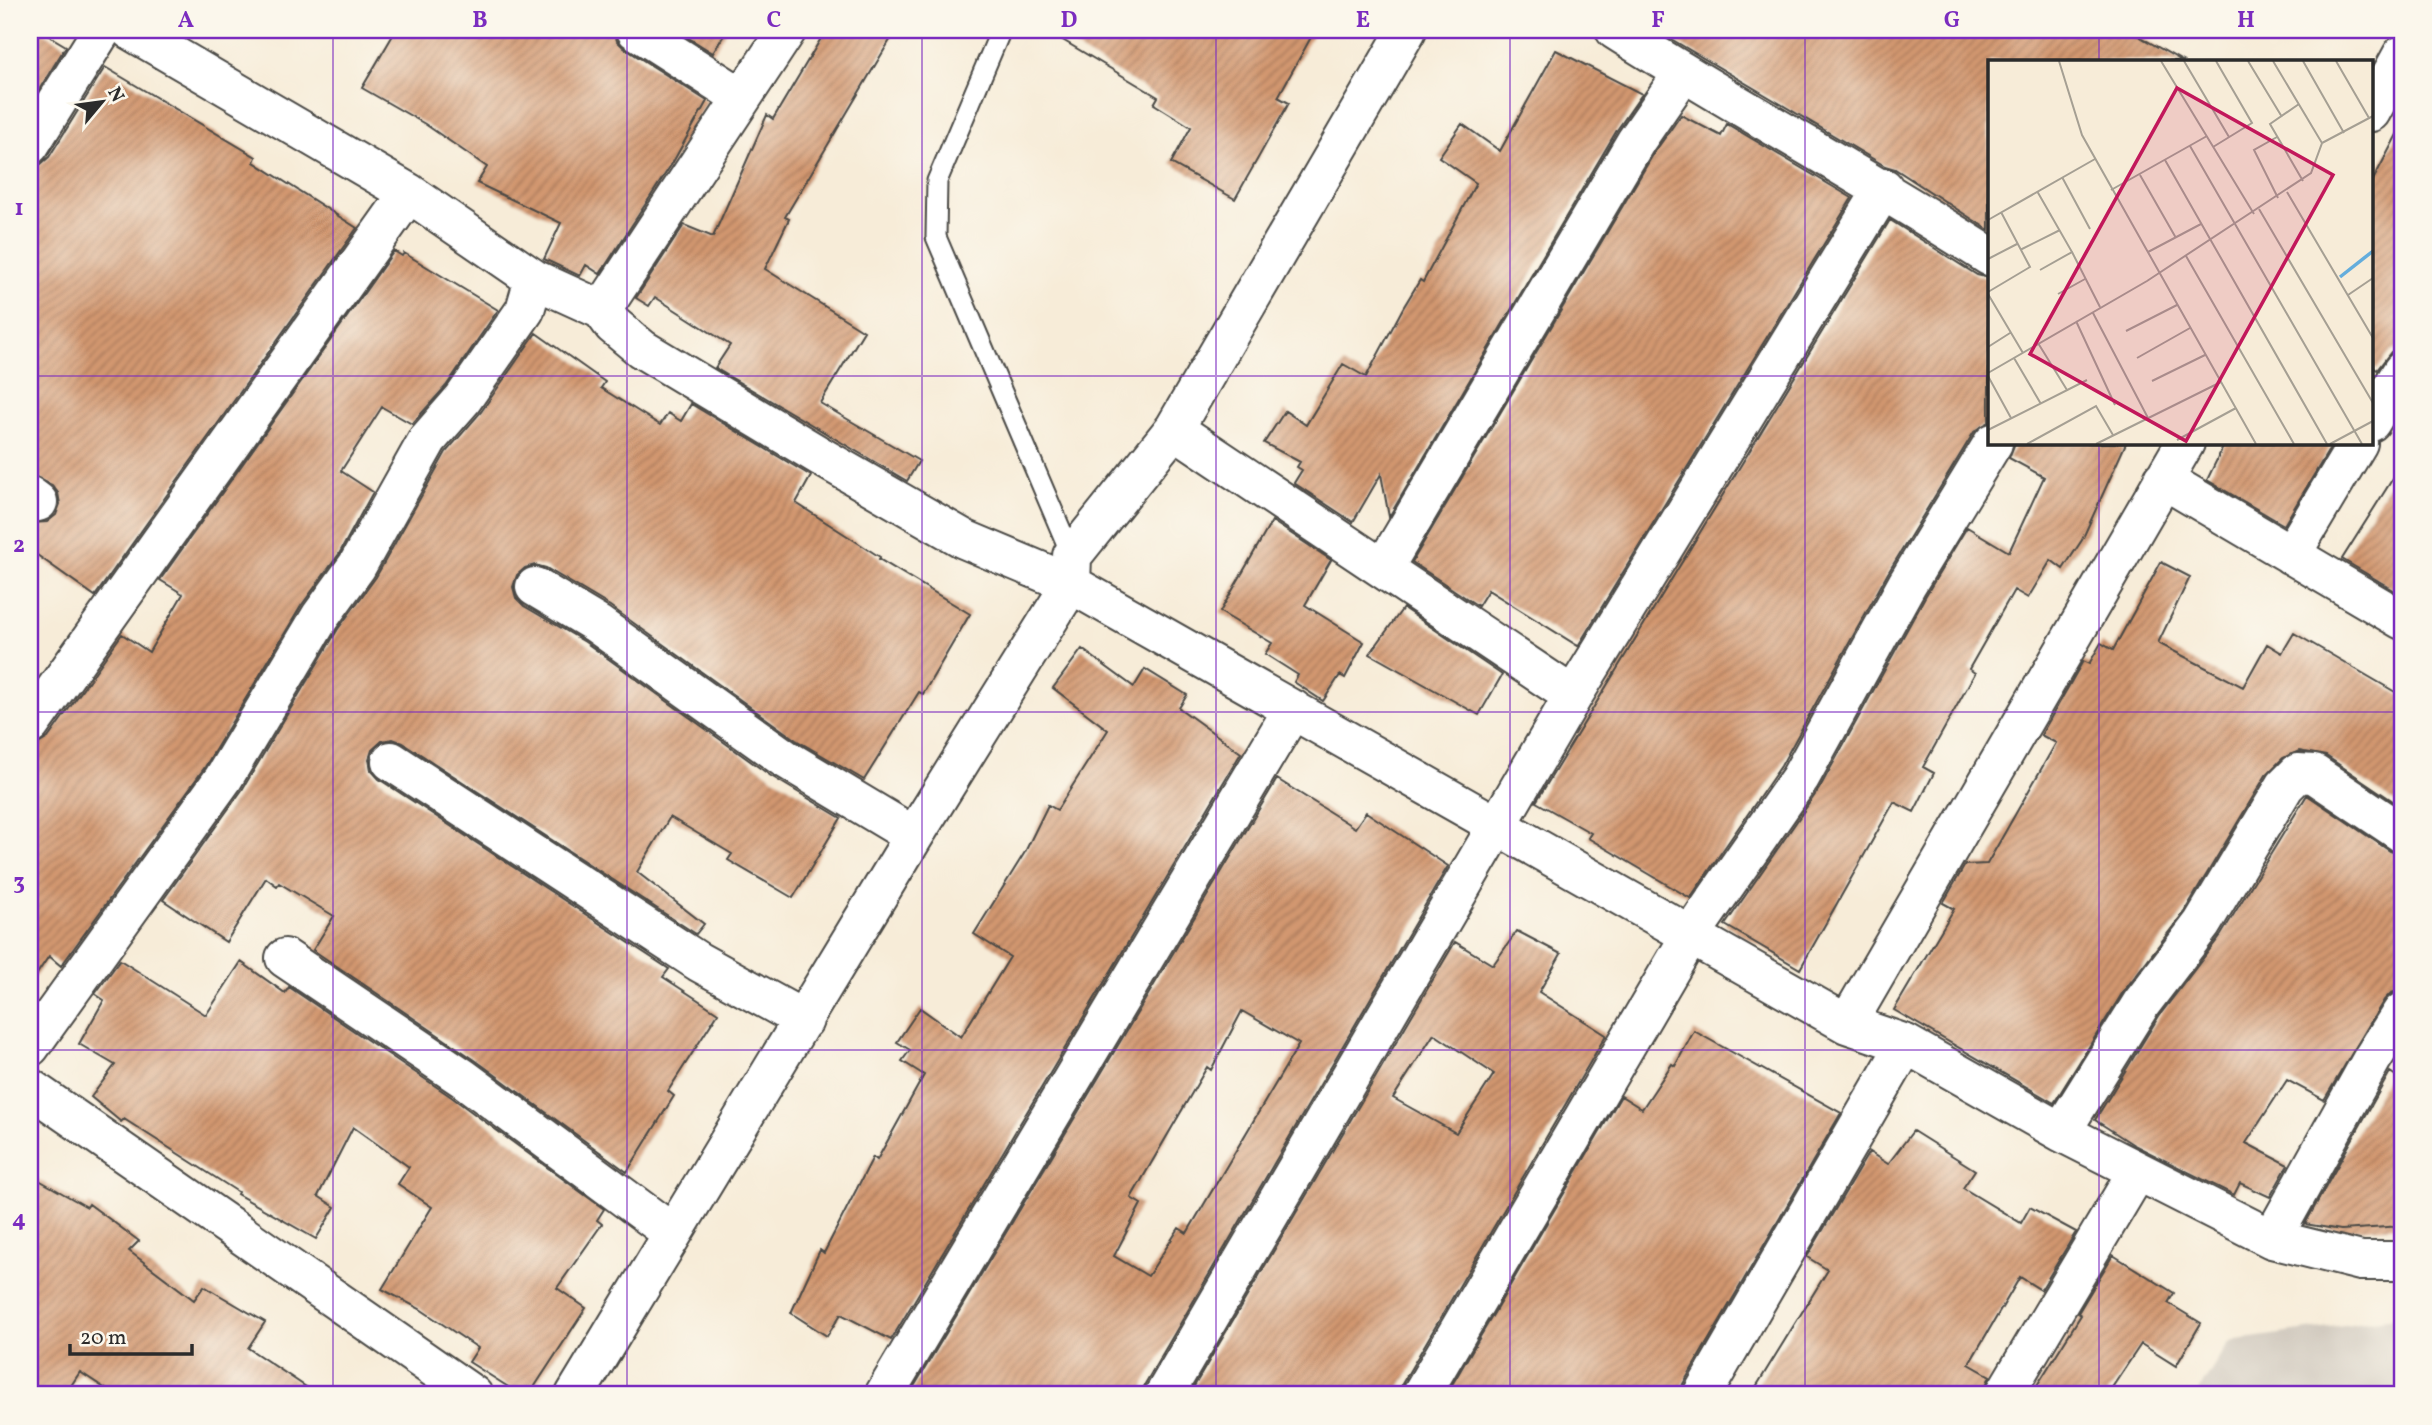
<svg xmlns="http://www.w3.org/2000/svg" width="2432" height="1425" font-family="Vollkorn,serif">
  <defs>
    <pattern id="building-hatch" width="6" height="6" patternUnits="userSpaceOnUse" patternTransform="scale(1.75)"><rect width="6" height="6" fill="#d29770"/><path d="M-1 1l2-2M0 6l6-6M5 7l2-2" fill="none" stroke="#ab7b5c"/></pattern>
  </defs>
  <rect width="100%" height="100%" fill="#fbf7ec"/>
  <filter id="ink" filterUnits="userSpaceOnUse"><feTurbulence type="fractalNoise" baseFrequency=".0143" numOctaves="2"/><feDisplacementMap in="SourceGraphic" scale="14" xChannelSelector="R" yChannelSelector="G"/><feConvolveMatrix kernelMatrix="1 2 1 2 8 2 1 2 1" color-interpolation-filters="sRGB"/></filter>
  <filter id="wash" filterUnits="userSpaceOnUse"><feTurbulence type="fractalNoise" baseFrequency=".00686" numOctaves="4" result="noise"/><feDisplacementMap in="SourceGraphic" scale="28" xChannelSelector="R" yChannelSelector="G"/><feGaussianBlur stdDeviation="1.57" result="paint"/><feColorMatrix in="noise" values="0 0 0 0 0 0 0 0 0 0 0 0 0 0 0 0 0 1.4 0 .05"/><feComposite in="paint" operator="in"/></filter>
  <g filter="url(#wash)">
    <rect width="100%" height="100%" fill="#f7ecd8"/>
    <path fill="#cbc3b8" d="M 2402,1317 L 2402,1395 L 2196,1395 L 2230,1341 Z"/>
    <g id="blocks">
      <path fill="url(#building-hatch)" fill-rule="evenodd" d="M 30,30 L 39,30 L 66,46 L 37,93 L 30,89 Z
        M 396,30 L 614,30 L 617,41 L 624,48 L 707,101 L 673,162 L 600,274 L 586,265 L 580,276 L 544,259 L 561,223 L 477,183 L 487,167 L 425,124 L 362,88 Z
        M 676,30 L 727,30 L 713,53 Z
        M 826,30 L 896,30 L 785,217 L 789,219 L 765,269 L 864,331 L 820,403 L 919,461 L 907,481 L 715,368 L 730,345 L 655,297 L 649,306 L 636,298 L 684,225 L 713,237 L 767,115 L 773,119 Z
        M 1046,30 L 1315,30 L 1278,97 L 1289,103 L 1235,199 L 1171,163 L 1191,127 L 1154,104 L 1158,97 Z
        M 1656,30 L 2128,30 L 2182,61 L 1989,61 L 1989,230 L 1895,169 L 1885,166 Z
        M 1556,50 L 1642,94 L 1617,130 L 1389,517 L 1381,474 L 1353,522 L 1294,483 L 1302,470 L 1297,467 L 1300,462 L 1264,443 L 1285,411 L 1306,425 L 1343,364 L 1366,377 L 1403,308 L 1420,280 L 1423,282 L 1476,183 L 1439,157 L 1462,124 L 1500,151 Z
        M 105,67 L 256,157 L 254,162 L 357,228 L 95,596 L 30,550 L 30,526 L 32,523 L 47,522 L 56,515 L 60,504 L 58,493 L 52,485 L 30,475 L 30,167 L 41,164 L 49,157 Z
        M 1681,115 L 1721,136 L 1727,124 L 1852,198 L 1578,646 L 1488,590 L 1478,606 L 1412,562 L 1654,153 Z
        M 2402,125 L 2402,349 L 2391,352 L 2377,370 L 2371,366 L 2371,184 Z
        M 1890,220 L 1977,275 L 1989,278 L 1989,422 L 1974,432 L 1888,573 L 1781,766 L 1690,898 L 1588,838 L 1591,833 L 1536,802 Z
        M 394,251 L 402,256 L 404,253 L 498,310 L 446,386 L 412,424 L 382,407 L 341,471 L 373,492 L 339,554 L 301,606 L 205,767 L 61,966 L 49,956 L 30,984 L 30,754 L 35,746 L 48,738 L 122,634 L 149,652 L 183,594 L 160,580 Z
        M 536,333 L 605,382 L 601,388 L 660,425 L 668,413 L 681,421 L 691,404 L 811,476 L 796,503 L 880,557 L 879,559 L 970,614 L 923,694 L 919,692 L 864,780 L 796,740 L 610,606 L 546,568 L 535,565 L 525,568 L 517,575 L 513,587 L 516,598 L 524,606 L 585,642 L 771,776 L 841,818 L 793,898 L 728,860 L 732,854 L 670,817 L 637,872 L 704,924 L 696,934 L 403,743 L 393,739 L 382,741 L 372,750 L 369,759 L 371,770 L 379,779 L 669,969 L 663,977 L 718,1013 L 668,1091 L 674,1096 L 627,1172 L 475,1060 L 313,950 L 334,916 L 279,883 L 277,886 L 266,878 L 226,942 L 163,900 L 242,790 L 338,629 L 376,577 L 446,452 L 481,412 Z
        M 2015,443 L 2126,443 L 2082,540 L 2063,569 L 2051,560 L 2028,598 L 2014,590 L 1969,669 L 1975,673 L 1923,767 L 1934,773 L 1914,812 L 1894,802 L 1800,969 L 1725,925 L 1819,789 L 1926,595 L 1967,527 L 2009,552 L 2044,477 L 2009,458 Z
        M 2225,443 L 2333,443 L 2284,525 L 2207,480 Z
        M 2402,464 L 2402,595 L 2342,559 Z
        M 1272,521 L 1331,560 L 1305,605 L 1364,642 L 1345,678 L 1340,675 L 1323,701 L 1294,682 L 1298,675 L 1265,654 L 1272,643 L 1220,612 Z
        M 2161,562 L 2190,577 L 2158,643 L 2243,687 L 2267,644 L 2282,653 L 2294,633 L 2402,696 L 2402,807 L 2326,756 L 2299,751 L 2283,758 L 2266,775 L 2184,912 L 2123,992 L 2054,1103 L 1894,1010 L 1954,909 L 1943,903 L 1965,865 L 1987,864 L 2056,743 L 2041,735 L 2083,661 L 2089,664 L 2101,643 L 2113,650 Z
        M 1403,608 L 1502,675 L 1479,715 L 1370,654 Z
        M 1082,649 L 1134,687 L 1145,669 L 1187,695 L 1179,708 L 1241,753 L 891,1340 L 841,1314 L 827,1336 L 791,1313 L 820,1250 L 824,1253 L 873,1157 L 877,1160 L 924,1075 L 902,1061 L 910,1050 L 897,1042 L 920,1008 L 961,1037 L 1010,957 L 974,934 L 1025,852 L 1048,805 L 1057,810 L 1108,730 L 1053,688 Z
        M 1277,779 L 1355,828 L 1366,812 L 1448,866 L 1145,1384 L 1142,1395 L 909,1395 ZM 1242,1011 L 1299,1044 L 1187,1233 L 1179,1228 L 1148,1276 L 1114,1256 L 1141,1204 L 1131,1198 L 1207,1067 L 1211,1070 Z
        M 2307,795 L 2390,851 L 2402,855 L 2402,990 L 2391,993 L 2384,1000 L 2324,1100 L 2287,1080 L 2246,1143 L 2288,1165 L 2270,1197 L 2240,1183 L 2234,1195 L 2134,1145 L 2095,1120 L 2159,1016 L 2221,935 Z
        M 1517,931 L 1561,954 L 1539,992 L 1606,1035 L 1402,1384 L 1399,1395 L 1189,1395 L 1455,942 L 1493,965 ZM 1434,1034 L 1494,1074 L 1456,1133 L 1393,1098 Z
        M 120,960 L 206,1015 L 241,962 L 285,993 L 289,987 L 450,1096 L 604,1209 L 597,1220 L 602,1224 L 557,1288 L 586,1308 L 529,1395 L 521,1395 L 469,1362 L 478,1348 L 420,1309 L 382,1289 L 432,1207 L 398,1184 L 409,1167 L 353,1127 L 318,1196 L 335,1207 L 316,1239 L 237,1194 L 238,1192 L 124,1119 L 121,1122 L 91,1097 L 115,1065 L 79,1044 L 104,1000 L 95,994 Z
        M 1694,1031 L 1841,1113 L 1683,1384 L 1680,1395 L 1446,1395 L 1621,1096 L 1642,1109 L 1672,1064 L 1675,1066 Z
        M 2390,1072 L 2402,1080 L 2402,1226 L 2341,1230 L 2305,1224 Z
        M 1913,1131 L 1975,1170 L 1963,1188 L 2021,1223 L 2030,1207 L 2076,1232 L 2041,1290 L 2020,1277 L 1969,1364 L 1990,1376 L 1982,1395 L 1751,1395 L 1828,1270 L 1807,1257 L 1869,1152 L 1888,1164 Z
        M 30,1175 L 87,1207 L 89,1204 L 139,1241 L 129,1251 L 194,1300 L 204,1286 L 265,1322 L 248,1348 L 318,1395 L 115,1395 L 80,1372 L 65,1395 L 30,1395 Z
        M 2113,1255 L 2174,1293 L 2168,1303 L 2201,1323 L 2176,1366 L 2141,1344 L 2107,1395 L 2031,1395 L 2081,1315 L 2078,1313 Z"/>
    </g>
  </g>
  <g filter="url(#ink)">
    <use href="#blocks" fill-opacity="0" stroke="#4a4845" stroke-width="2"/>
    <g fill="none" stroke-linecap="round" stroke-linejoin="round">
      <defs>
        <path id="lane" d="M 1001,30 L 937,181 L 936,237 L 1072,556"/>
        <path id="street" d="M 130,30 L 409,193 L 534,279 L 602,310 L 613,325 L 642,349 L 825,459 L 964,539 L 1071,584 L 1847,1024 L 1906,1044 L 2061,1132 L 2272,1239 L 2361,1261 L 2402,1261
          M 636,30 L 741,97
          M 1615,30 C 1738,108 1866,177 1989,256
          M 2371,112 L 2402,55
          M 30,145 L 102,30
          M 602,310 L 787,30
          M 2371,422 L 2402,371
          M 1174,429 L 1573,696
          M 2163,479 L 2402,620
          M 30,496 L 38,502
          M 2291,555 L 2358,443
          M 1383,569 L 1636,141 L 1683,73
          M 535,587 L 597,624 L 784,758 L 914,836
          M 30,725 L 409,193
          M 391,761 L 699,962 L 804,1020
          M 285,958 L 463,1078 L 672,1233
          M 1847,1024 L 2185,443
          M 30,1047 L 223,779 L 320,617 L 357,566 L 428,439 L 463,399 L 525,310 L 534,279
          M 30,1088 L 473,1395
          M 2061,1132 L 2141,1004 L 2202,924 L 2285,786 L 2298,773 L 2314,774 L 2402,833
          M 2272,1239 L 2372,1059 L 2402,1012
          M 575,1395 L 914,836 L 1071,584 L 1072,556 L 1174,429 L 1407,30
          M 884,1395 L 1293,709
          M 1164,1395 L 1573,696 L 1884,188
          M 1421,1395 L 1690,936 L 1800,778 L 1907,584 L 1993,443
          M 1702,1395 L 1906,1044
          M 2004,1395 L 2137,1172"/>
      </defs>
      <use href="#lane" stroke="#4a4845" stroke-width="23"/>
      <use href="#street" stroke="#4a4845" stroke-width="42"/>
      <use href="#lane" stroke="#fff" stroke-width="19"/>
      <use href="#street" stroke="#fff" stroke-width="38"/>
    </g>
  </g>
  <path fill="none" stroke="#7b2cbf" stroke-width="2" stroke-opacity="0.55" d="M 333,30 L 333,1395M 627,30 L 627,1395M 922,30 L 922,1395M 1216,30 L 1216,1395M 1510,30 L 1510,1395M 1805,30 L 1805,1395M 2099,30 L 2099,61M 30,376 L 1989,376M 2371,376 L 2402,376M 2099,443 L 2099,1395M 30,712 L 2402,712M 30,1050 L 2402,1050"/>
  <g transform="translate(1988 60)">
    <rect width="385" height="385" fill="#f7ecd8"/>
    <path fill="none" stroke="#64addc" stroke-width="3.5" d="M 352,217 L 385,191"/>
    <path fill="none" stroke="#a59f93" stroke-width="2" d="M 71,1 L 94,75 L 268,384M 173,1 L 266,154M 196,1 L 241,77M 260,1 L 294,57M 315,1 L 356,73M 348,1 L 381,58M 311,44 L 282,64 L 315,121M 289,77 L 266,90 L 290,138M 334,83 L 385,56M 202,86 L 374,384M 225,87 L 264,63 L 228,1M 177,100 L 339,384M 152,115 L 188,178M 74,117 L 102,169M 123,130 L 219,76M 49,131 L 84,192 L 52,210M 299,132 L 385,278M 271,149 L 385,343M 0,160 L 107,99M 32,190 L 72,170M 84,192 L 112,247M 160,192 L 213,164M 198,196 L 306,384M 0,199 L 29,184M 0,232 L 42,207 L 13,152M 0,234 L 35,293M 70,234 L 97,219M 360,235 L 385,218M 105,253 L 160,358M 88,261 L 127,345M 138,271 L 189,245M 50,283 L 79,330M 0,287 L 22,273M 26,298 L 53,344M 149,298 L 202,268M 0,313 L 159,221 L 323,113 L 334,83 L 285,1M 0,316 L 23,358M 164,321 L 217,295M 0,370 L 99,320M 189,380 L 248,348M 39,384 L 108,346 L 125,375M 108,384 L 233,322M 342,384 L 385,361"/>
    <path fill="#c2185b" fill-opacity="0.15" stroke="#c2185b" stroke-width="3.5" d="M 189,28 L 345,115 L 198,381 L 42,294 Z"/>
    <rect width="385" height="385" fill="none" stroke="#2b2b2b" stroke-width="3.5"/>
  </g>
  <rect width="2432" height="1425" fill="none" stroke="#fbf7ec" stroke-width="77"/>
  <g transform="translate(102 102) rotate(61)" stroke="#fbf7ec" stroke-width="5" paint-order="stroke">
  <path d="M0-5L12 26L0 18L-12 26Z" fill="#2b2b2b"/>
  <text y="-10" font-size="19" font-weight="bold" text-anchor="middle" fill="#2b2b2b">N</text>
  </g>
  <path d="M70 1344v10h122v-10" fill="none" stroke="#2b2b2b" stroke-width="3.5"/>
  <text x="80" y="1344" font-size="21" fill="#2b2b2b" stroke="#fbf7ec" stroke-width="5" paint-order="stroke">20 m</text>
  <rect x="38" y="38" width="2356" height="1348" fill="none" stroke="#7b2cbf" stroke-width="2.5"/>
  <g font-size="23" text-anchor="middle" font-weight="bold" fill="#7b2cbf">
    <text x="186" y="27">A</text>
    <text x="480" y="27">B</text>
    <text x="774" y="27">C</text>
    <text x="1069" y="27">D</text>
    <text x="1363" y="27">E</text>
    <text x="1658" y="27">F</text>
    <text x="1952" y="27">G</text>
    <text x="2246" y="27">H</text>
    <text x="19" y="215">1</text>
    <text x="19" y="552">2</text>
    <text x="19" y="889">3</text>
    <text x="19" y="1226">4</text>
  </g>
</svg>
